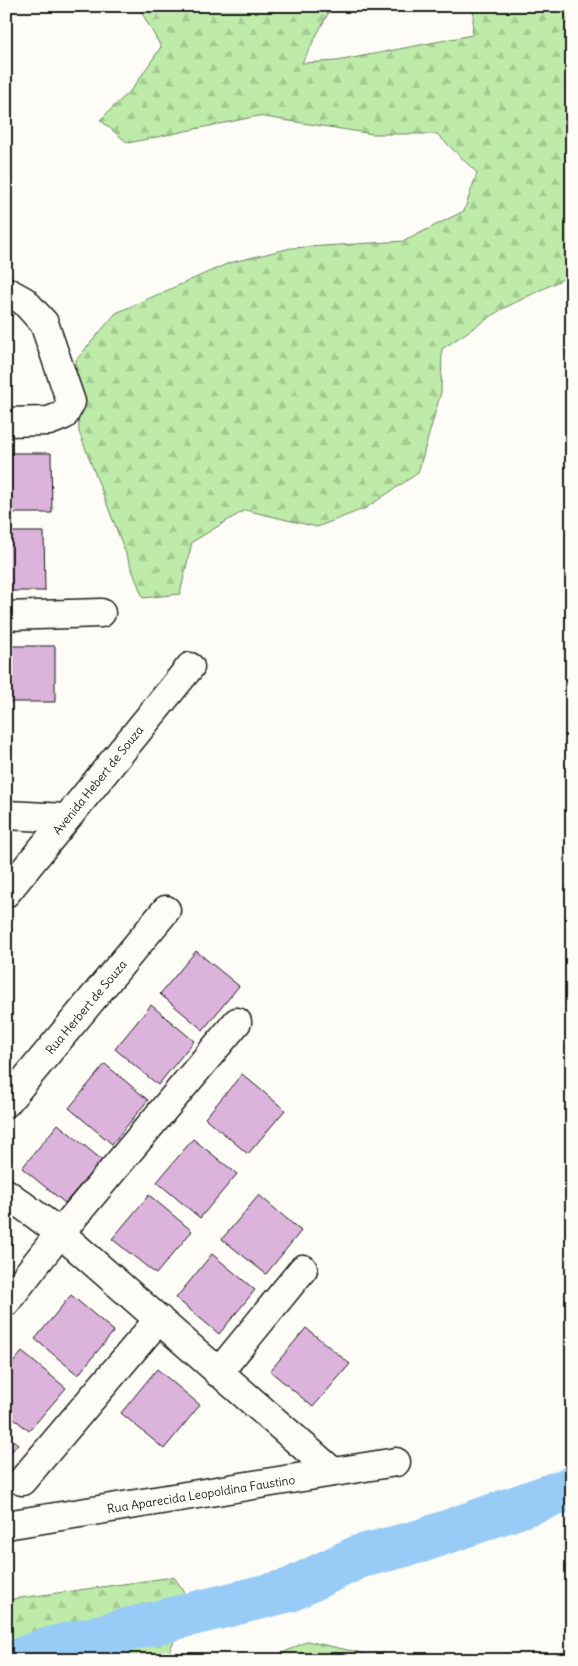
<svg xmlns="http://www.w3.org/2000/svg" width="578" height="1666" font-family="Delius,sans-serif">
  <defs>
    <pattern id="forest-firs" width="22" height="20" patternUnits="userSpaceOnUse" patternTransform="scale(1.25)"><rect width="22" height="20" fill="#beeba9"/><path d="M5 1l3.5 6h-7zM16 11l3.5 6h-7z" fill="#a3c991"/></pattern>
  </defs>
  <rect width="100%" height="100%" fill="#fdfcf7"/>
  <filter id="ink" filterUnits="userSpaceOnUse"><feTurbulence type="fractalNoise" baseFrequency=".02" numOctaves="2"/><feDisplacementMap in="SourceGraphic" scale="10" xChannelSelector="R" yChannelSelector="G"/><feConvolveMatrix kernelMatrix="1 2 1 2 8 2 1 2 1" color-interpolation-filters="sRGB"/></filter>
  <g filter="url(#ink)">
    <path fill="url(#forest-firs)" stroke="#6d8462" d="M 138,6 L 332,6 L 302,63 L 337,61 L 472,35 L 474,6 L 572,6 L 572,271 L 561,280 L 502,309 L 442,349 L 441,392 L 418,473 L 366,508 L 317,527 L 245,510 L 192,542 L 180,594 L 143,598 L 79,432 L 76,360 L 116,313 L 229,263 L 291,248 L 404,241 L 464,211 L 477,173 L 437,134 L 373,134 L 258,116 L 128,143 L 100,120 L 133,88 L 161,47 Z
      M 174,1577 L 197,1610 L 174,1641 L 165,1660 L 6,1660 L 6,1600 Z
      M 307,1641 L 393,1660 L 269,1660 Z"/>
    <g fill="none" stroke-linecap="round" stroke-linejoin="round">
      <path stroke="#98ccf6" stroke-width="44" d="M 19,1660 L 45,1650 L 290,1590 L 358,1557 L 421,1541 L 572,1488"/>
    </g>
    <path fill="#dbb3db" stroke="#1c1c1c" d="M 6,453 L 51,453 L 52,513 L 6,513 Z
      M 6,532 L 44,532 L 45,591 L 6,591 Z
      M 6,646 L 55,646 L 55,702 L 6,702 Z
      M 196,951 L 239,986 L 203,1030 L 160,994 Z
      M 151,1005 L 194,1041 L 158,1085 L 115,1049 Z
      M 105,1064 L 148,1100 L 112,1144 L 69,1108 Z
      M 242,1074 L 285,1110 L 248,1154 L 205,1118 Z
      M 58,1124 L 102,1160 L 65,1203 L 22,1168 Z
      M 193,1139 L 237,1174 L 200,1218 L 157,1182 Z
      M 149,1195 L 192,1231 L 156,1274 L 112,1239 Z
      M 259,1195 L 301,1231 L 266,1274 L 222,1239 Z
      M 212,1254 L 255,1290 L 219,1334 L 176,1298 Z
      M 71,1295 L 114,1331 L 78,1375 L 35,1339 Z
      M 306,1328 L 350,1364 L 313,1407 L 270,1371 Z
      M 22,1352 L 66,1388 L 29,1431 L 6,1412 L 6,1371 Z
      M 157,1369 L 200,1405 L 164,1449 L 121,1413 Z
      M 6,1435 L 18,1444 L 6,1458 Z"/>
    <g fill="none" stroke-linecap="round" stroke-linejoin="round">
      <defs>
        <path id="street" d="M 6,291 L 24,301 L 44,323 L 71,402 L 64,415 L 49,421 L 6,422
          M 6,616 L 101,613
          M 6,815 L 67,818
          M 6,893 L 190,667
          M 6,1103 L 166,910
          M 6,1193 L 60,1233 L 333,1472
          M 6,1302 L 60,1233 L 237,1022
          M 218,1373 L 303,1269
          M 22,1481 L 159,1319
          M 6,1525 L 396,1462"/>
      </defs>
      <use href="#street" stroke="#1c1c1c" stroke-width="31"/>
      <path stroke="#1c1c1c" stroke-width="3" stroke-dasharray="1 4" stroke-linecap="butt" d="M 177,1660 L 182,1655"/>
      <use href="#street" stroke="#fdfcf7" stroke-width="28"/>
    </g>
  </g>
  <g text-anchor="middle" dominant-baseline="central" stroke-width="4.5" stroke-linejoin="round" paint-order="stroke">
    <g font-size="12" fill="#1c1c1c" stroke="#fdfcf7">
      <text transform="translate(98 780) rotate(-51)">Avenida Hebert de Souza</text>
      <text transform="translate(86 1007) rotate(-50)">Rua Herbert de Souza</text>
      <text transform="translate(201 1494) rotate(-9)">Rua Aparecida Leopoldina Faustino</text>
    </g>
  </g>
  <rect width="578" height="1666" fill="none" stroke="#fdfcf7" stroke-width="25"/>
  <rect x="12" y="12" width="553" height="1641" fill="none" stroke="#1c1c1c" stroke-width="2" filter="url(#ink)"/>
</svg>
